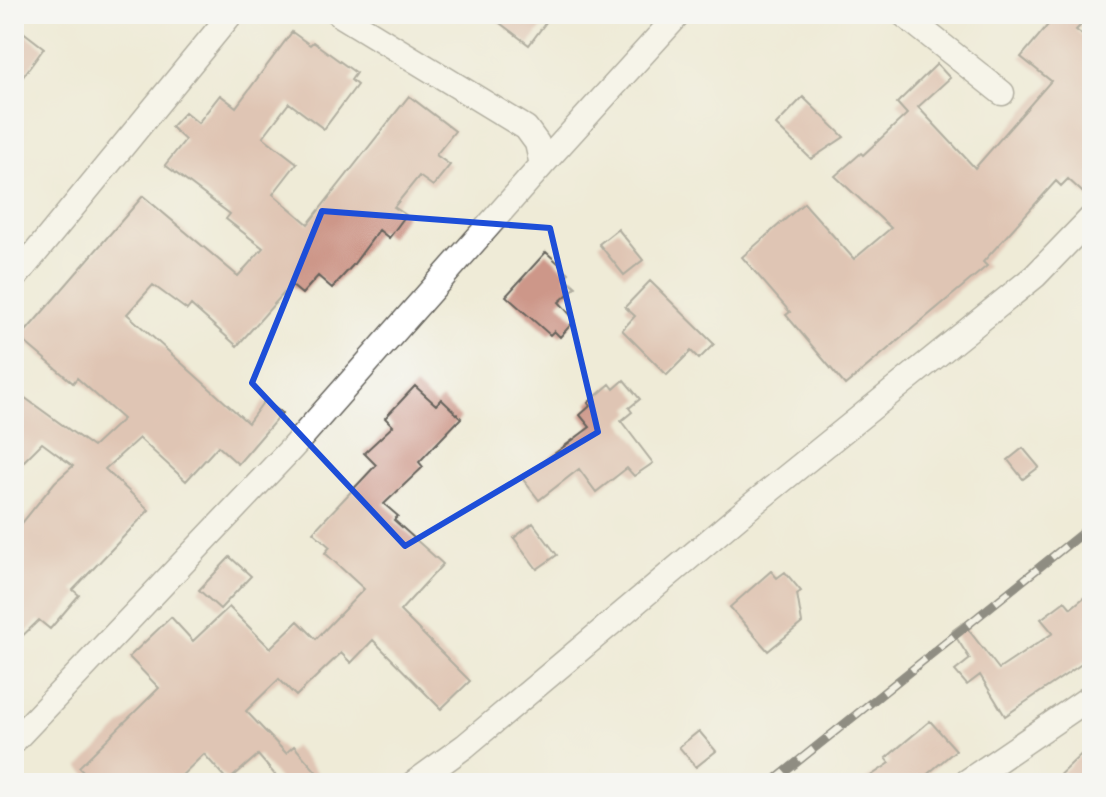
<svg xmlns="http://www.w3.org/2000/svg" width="1106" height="797" font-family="Pangolin,sans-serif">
  <rect width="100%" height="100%" fill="#f6f6f2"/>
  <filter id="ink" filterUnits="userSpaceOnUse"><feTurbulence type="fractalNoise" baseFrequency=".0125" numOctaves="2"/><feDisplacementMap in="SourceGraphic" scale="16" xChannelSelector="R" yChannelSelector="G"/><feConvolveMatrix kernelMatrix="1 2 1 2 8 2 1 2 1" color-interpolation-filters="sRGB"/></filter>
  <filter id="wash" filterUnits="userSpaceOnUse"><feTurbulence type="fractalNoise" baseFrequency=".006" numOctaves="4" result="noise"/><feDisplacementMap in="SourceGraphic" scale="32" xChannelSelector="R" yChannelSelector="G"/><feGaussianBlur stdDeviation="1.8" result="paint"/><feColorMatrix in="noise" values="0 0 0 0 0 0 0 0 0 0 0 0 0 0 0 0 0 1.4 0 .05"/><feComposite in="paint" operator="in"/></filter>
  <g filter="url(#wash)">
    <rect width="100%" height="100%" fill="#efebd7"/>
    <g id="blocks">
      <path fill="#cd9789" d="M 488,14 L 552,14 L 529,45 Z
        M 1057,14 L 1067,14 L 1081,25 L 1076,30 L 1092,43 L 1092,201 L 1068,179 L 1061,186 L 1056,181 L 983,262 L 987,266 L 845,385 L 786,315 L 790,312 L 742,257 L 804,203 L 854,259 L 891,228 L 835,176 L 861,153 L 863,155 L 907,114 L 897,103 L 937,64 L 950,78 L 918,107 L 975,168 L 1051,81 L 1021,57 Z
        M 22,31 L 44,48 L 14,89 L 14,42 Z
        M 292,32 L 310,45 L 313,42 L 356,73 L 351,80 L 357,85 L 324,129 L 289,103 L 263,137 L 297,163 L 273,194 L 308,224 L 409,96 L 455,131 L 436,155 L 450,165 L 433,186 L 419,176 L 394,207 L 406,215 L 389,238 L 379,230 L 353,265 L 332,288 L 318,276 L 302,294 L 291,285 L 237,346 L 191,305 L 187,310 L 153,285 L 127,314 L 248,423 L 264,401 L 282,413 L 238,464 L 218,446 L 186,481 L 139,438 L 105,469 L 149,510 L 73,590 L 79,595 L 50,629 L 39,620 L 14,644 L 14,533 L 55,482 L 73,466 L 42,443 L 14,471 L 14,390 L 93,447 L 123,419 L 77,378 L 73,383 L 20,338 L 143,196 L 238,276 L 263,248 L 226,219 L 230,214 L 165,165 L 185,140 L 171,127 L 185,112 L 198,123 L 220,95 L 236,107 Z
        M 803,97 L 844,137 L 811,159 L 776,125 Z
        M 618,229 L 643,260 L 624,275 L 599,244 Z
        M 546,252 L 569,273 L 565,277 L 576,287 L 559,302 L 575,320 L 560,337 L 554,331 L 550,335 L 506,296 Z
        M 650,281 L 714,344 L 699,359 L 691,351 L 667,375 L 622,330 L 635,316 L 625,307 Z
        M 624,380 L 640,399 L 629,408 L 632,412 L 621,421 L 653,463 L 634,476 L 627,468 L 596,492 L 579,469 L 539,500 L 522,478 L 590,427 L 580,415 L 590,406 L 588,403 L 610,384 L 614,389 Z
        M 415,386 L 436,405 L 441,399 L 461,418 L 419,462 L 423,467 L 384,504 L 398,516 L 394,520 L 443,564 L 400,611 L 470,681 L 441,709 L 373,640 L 351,663 L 341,653 L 296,696 L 279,679 L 246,711 L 286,753 L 294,746 L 326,783 L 282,783 L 258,755 L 228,781 L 204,754 L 174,783 L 95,783 L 79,767 L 159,688 L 129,657 L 171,617 L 193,641 L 229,607 L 270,648 L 298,621 L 316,639 L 364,589 L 325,553 L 330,547 L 313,532 L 376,465 L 364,453 L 393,426 L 385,418 Z
        M 1023,448 L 1039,467 L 1023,479 L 1008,460 Z
        M 533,523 L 557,555 L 537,569 L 514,538 Z
        M 230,557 L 251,576 L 220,609 L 199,590 Z
        M 771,571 L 777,578 L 785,572 L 801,591 L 797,594 L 802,623 L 768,651 L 730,607 Z
        M 1092,591 L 1092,657 L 1005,716 L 980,675 L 967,685 L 955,671 L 970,659 L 952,631 L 963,623 L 999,669 L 1053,633 L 1041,619 L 1065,601 L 1071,608 Z
        M 930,721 L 956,750 L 917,783 L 860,783 L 890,763 L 886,758 Z
        M 699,731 L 716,751 L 696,767 L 679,747 Z
        M 1092,744 L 1092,783 L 1051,783 Z"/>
    </g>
  </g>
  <g filter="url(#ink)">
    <use href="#blocks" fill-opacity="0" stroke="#66645d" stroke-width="2"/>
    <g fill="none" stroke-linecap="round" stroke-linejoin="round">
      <defs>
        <path id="minor" d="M 903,14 L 1002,93
          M 542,165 L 679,14
          M 14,279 L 231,14
          M 14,741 L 292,448 L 542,165 L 537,143 L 526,128 L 339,14
          M 414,783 L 465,746 L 753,504 L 1035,276 L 1092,217
          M 965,783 L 1092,696"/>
      </defs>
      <use href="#minor" stroke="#66645d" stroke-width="27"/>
      <use href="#minor" stroke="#fff" stroke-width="24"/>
      <defs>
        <path id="rail" d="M 771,783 L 1092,525"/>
      </defs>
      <use href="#rail" stroke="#1c1c1c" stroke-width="9"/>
      <use href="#rail" stroke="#f6f6f2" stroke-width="6" stroke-dasharray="18" stroke-linecap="butt"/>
    </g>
  </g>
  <path d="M0 0H1106V797H0ZM 322,211 L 550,228 L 598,432 L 405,546 L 252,383 Z" fill="#efebd7" fill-opacity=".55" fill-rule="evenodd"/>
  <path fill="none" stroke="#1d4ed8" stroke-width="6" stroke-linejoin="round" d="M 322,211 L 550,228 L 598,432 L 405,546 L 252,383 Z"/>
  <rect width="1106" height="797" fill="none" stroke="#f6f6f2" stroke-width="48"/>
</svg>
